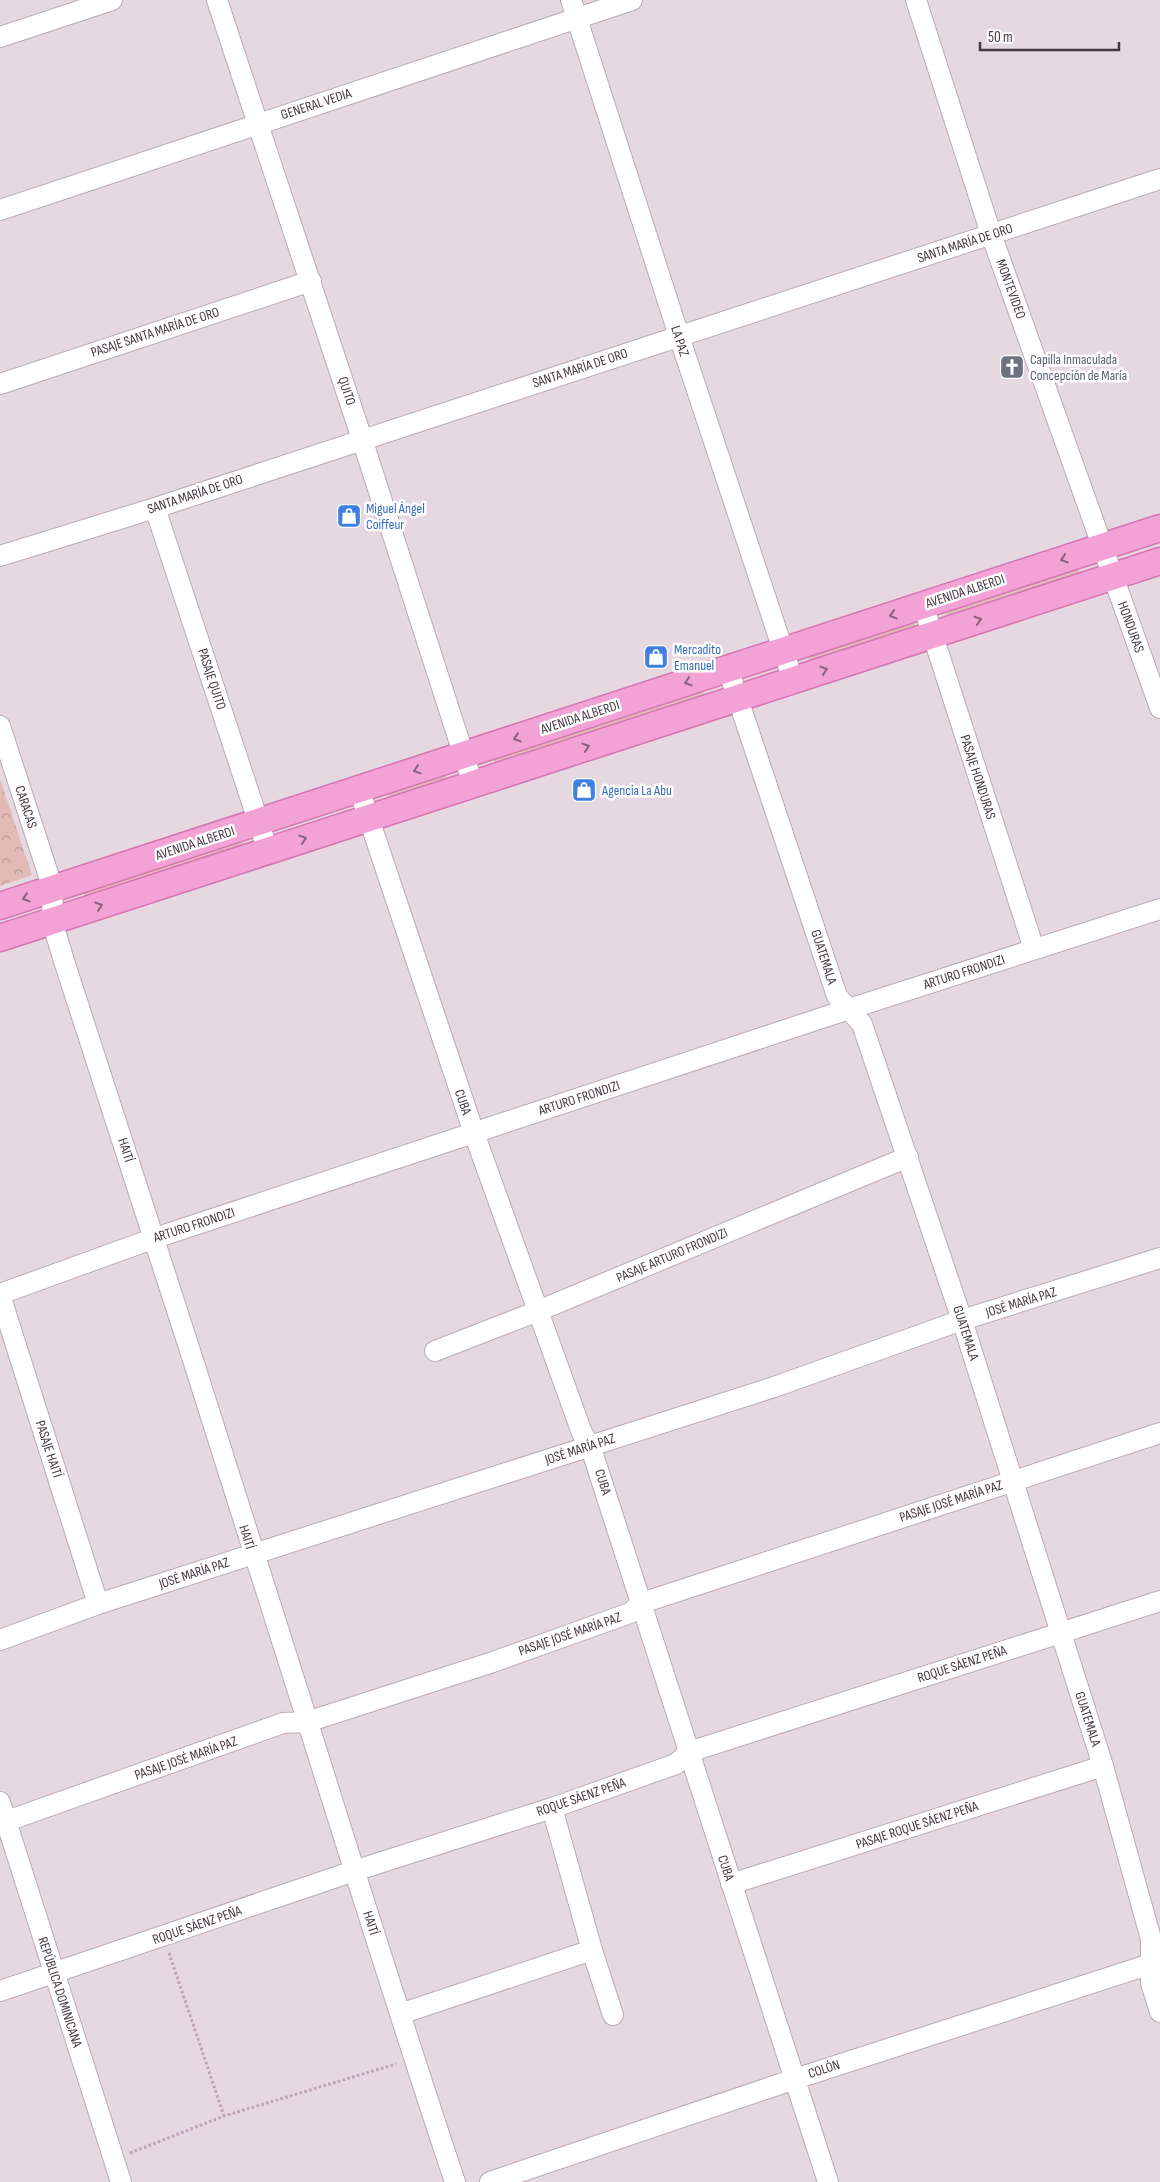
<svg xmlns="http://www.w3.org/2000/svg" width="1160" height="2182" font-family="'Sofia Sans Condensed',sans-serif">
  <defs>
    <pattern id="forest-crowns" width="20" height="18" patternUnits="userSpaceOnUse" patternTransform="scale(1.25)"><rect width="20" height="18" fill="#e2bbb7"/><path d="M2 6a3 3 0 1 1 6 0M12 15a3 3 0 1 1 6 0" fill="none" stroke="#b99996"/></pattern>
  </defs>
  <rect width="100%" height="100%" fill="#f2e9ef"/>
  <path fill="#e6d8e1" d="M 0,0 L 1160,0 L 1160,2182 L 0,2182 Z"/>
  <path fill="#e2bbb7" d="M 1077,563 L 1079,574 L 947,616 L 945,607 Z
    M 913,617 L 915,626 L 810,662 L 806,651 Z
    M 701,686 L 706,697 L 495,766 L 493,754 Z
    M 444,770 L 447,781 L 389,801 L 387,789 Z
    M 241,839 L 245,848 L 85,899 L 82,887 Z"/>
  <path fill="url(#forest-crowns)" d="M 0,779 L 32,875 L 0,886 Z"/>
  <g fill="none" stroke-linecap="round" stroke-linejoin="round">
    <defs>
      <path id="minor" d="M 217,0 L 362,439 L 473,784
        M 571,0 L 679,336 L 793,680
        M 916,0 L 991,234 L 1160,708
        M 0,37 L 112,0
        M 0,210 L 632,0
        M 0,384 L 311,281
        M 155,508 L 268,851
        M 0,556 L 155,508 L 1160,179
        M 923,605 L 1034,949
        M 728,669 L 837,996 L 862,1024 L 962,1320 L 1103,1766 L 1151,1939 L 1151,1983 L 1160,2012
        M 0,726 L 53,889 L 52,921 L 65,964 C 148,1216 228,1470 308,1723 C 356,1876 404,2030 455,2182
        M 359,789 L 474,1133 L 582,1433 L 590,1445 L 828,2182
        M 0,1294 L 155,1238 L 849,1009 L 1160,909
        M 0,1295 L 98,1604
        M 435,1351 L 538,1311 L 908,1157
        M 0,1640 L 98,1604 L 774,1387 L 962,1320 L 1160,1258
        M 0,1802 L 121,2182
        M 552,1808 L 592,1950 L 613,2015
        M 7,1821 L 283,1723 L 307,1722 L 493,1662 L 630,1613 L 642,1603 L 1160,1433
        M 731,1884 L 1103,1766
        M 0,1991 L 354,1871 L 552,1808 L 676,1764 L 689,1752 L 1160,1601
        M 400,2014 L 592,1950
        M 490,2182 L 795,2079 L 1160,1961"/>
      <path id="major" d="M 0,906 L 1160,528
        M 0,938 L 1160,561"/>
    </defs>
    <use href="#minor" stroke="#baaab5" stroke-width="22"/>
    <use href="#major" stroke="#d674b3" stroke-width="29"/>
    <path stroke="#bda0b4" stroke-width="3" stroke-dasharray="2.5 2.5" stroke-linecap="butt" d="M 169,1953 L 224,2116
      M 130,2153 L 224,2116 L 396,2064"/>
    <use href="#minor" stroke="#fff" stroke-width="20"/>
    <use href="#major" stroke="#f2a2d4" stroke-width="26"/>
  </g>
  <defs><path id="oneway-chevron" d="M-2-3.5L2.5 0L-2 3.5" fill="none" stroke-width="1.6" stroke-linecap="round" stroke-linejoin="round" transform="scale(1.25)"/></defs>
  <g stroke="#8a627c">
    <use href="#oneway-chevron" transform="translate(1064 559) rotate(162)"/>
    <use href="#oneway-chevron" transform="translate(893 615) rotate(162)"/>
    <use href="#oneway-chevron" transform="translate(978 620) rotate(-18)"/>
    <use href="#oneway-chevron" transform="translate(824 670) rotate(-18)"/>
    <use href="#oneway-chevron" transform="translate(688 682) rotate(162)"/>
    <use href="#oneway-chevron" transform="translate(517 738) rotate(162)"/>
    <use href="#oneway-chevron" transform="translate(586 747) rotate(-18)"/>
    <use href="#oneway-chevron" transform="translate(417 770) rotate(162)"/>
    <use href="#oneway-chevron" transform="translate(303 839) rotate(-18)"/>
    <use href="#oneway-chevron" transform="translate(26 898) rotate(162)"/>
    <use href="#oneway-chevron" transform="translate(99 906) rotate(-18)"/>
  </g>
  <defs>
    <symbol id="church-square" viewBox="-11 -11 22 22"><rect x="-9" y="-9" width="18" height="18" rx="4" fill="#6b7280" stroke="#fff"/><path d="M-1.2-6h2.4v3.5h3.3v2.4h-3.3V6h-2.4V-.1h-3.3v-2.4h3.3Z" fill="#fff"/></symbol>
    <symbol id="shop-square" viewBox="-11 -11 22 22"><rect x="-9" y="-9" width="18" height="18" rx="4" fill="#3f7fe0" stroke="#fff"/><path d="M-5-2.5h2.3a2.7 3.5 0 0 1 5.4 0H5L5.5 6h-11ZM-1.5-2.5h3a1.5 2.3 0 0 0-3 0Z" fill="#fff"/></symbol>
  </defs>
  <g fill-rule="evenodd">
    <use href="#church-square" x="998" y="353" width="28" height="28"/>
    <use href="#shop-square" x="335" y="502" width="28" height="28"/>
    <use href="#shop-square" x="642" y="643" width="28" height="28"/>
    <use href="#shop-square" x="570" y="776" width="28" height="28"/>
  </g>
  <g text-anchor="middle" dominant-baseline="central" stroke-width="5" stroke-linejoin="round" paint-order="stroke">
    <g font-size="14" fill="#453842" stroke="#fff">
      <text transform="translate(316 104) rotate(-18)">GENERAL VEDIA</text>
      <text transform="translate(965 243) rotate(-18)">SANTA MARÍA DE ORO</text>
      <text transform="translate(1011 289) rotate(70)">MONTEVIDEO</text>
      <text transform="translate(155 332) rotate(-18)">PASAJE SANTA MARÍA DE ORO</text>
      <text transform="translate(680 341) rotate(72)">LA PAZ</text>
      <text transform="translate(580 368) rotate(-18)">SANTA MARÍA DE ORO</text>
      <text transform="translate(347 391) rotate(72)">QUITO</text>
      <text transform="translate(195 494) rotate(-18)">SANTA MARÍA DE ORO</text>
      <text transform="translate(965 591) rotate(-18)">AVENIDA ALBERDI</text>
      <text transform="translate(1131 627) rotate(70)">HONDURAS</text>
      <text transform="translate(212 679) rotate(72)">PASAJE QUITO</text>
      <text transform="translate(580 717) rotate(-18)">AVENIDA ALBERDI</text>
      <text transform="translate(978 777) rotate(72)">PASAJE HONDURAS</text>
      <text transform="translate(26 807) rotate(72)">CARACAS</text>
      <text transform="translate(195 843) rotate(-18)">AVENIDA ALBERDI</text>
      <text transform="translate(824 957) rotate(72)">GUATEMALA</text>
      <text transform="translate(964 972) rotate(-18)">ARTURO FRONDIZI</text>
      <text transform="translate(579 1098) rotate(-18)">ARTURO FRONDIZI</text>
      <text transform="translate(463 1102) rotate(71)">CUBA</text>
      <text transform="translate(126 1150) rotate(72)">HAITÍ</text>
      <text transform="translate(194 1225) rotate(-18)">ARTURO FRONDIZI</text>
      <text transform="translate(672 1255) rotate(-23)">PASAJE ARTURO FRONDIZI</text>
      <text transform="translate(1021 1302) rotate(-17)">JOSÉ MARÍA PAZ</text>
      <text transform="translate(966 1333) rotate(72)">GUATEMALA</text>
      <text transform="translate(49 1449) rotate(72)">PASAJE HAITÍ</text>
      <text transform="translate(580 1449) rotate(-18)">JOSÉ MARÍA PAZ</text>
      <text transform="translate(603 1482) rotate(72)">CUBA</text>
      <text transform="translate(951 1501) rotate(-18)">PASAJE JOSÉ MARÍA PAZ</text>
      <text transform="translate(247 1537) rotate(73)">HAITÍ</text>
      <text transform="translate(194 1573) rotate(-18)">JOSÉ MARÍA PAZ</text>
      <text transform="translate(570 1634) rotate(-19)">PASAJE JOSÉ MARÍA PAZ</text>
      <text transform="translate(962 1664) rotate(-18)">ROQUE SÁENZ PEÑA</text>
      <text transform="translate(1088 1719) rotate(72)">GUATEMALA</text>
      <text transform="translate(186 1758) rotate(-19)">PASAJE JOSÉ MARÍA PAZ</text>
      <text transform="translate(581 1797) rotate(-19)">ROQUE SÁENZ PEÑA</text>
      <text transform="translate(917 1825) rotate(-18)">PASAJE ROQUE SÁENZ PEÑA</text>
      <text transform="translate(726 1868) rotate(72)">CUBA</text>
      <text transform="translate(371 1923) rotate(72)">HAITÍ</text>
      <text transform="translate(197 1925) rotate(-19)">ROQUE SÁENZ PEÑA</text>
      <text transform="translate(60 1992) rotate(72)">REPÚBLICA DOMINICANA</text>
      <text transform="translate(824 2069) rotate(-18)">COLÓN</text>
    </g>
    <g font-size="14" fill="#5b616d" stroke="#fff" text-anchor="start">
      <text x="1030" y="359">Capilla Inmaculada<tspan x="1030" dy="16">Concepción de María</tspan></text>
    </g>
    <g font-size="14" fill="#366cbe" stroke="#fff" text-anchor="start">
      <text x="366" y="508">Miguel Ángel<tspan x="366" dy="16">Coiffeur</tspan></text>
      <text x="674" y="649">Mercadito<tspan x="674" dy="16">Emanuel</tspan></text>
      <text x="602" y="790">Agencia La Abu</text>
    </g>
  </g>
  <path d="M980 42v8h139v-8" fill="none" stroke="#453842" stroke-width="2.5"/>
  <text x="988" y="42" font-size="15" fill="#453842" stroke="#ffffff" stroke-width="4" paint-order="stroke">50 m</text>
</svg>
